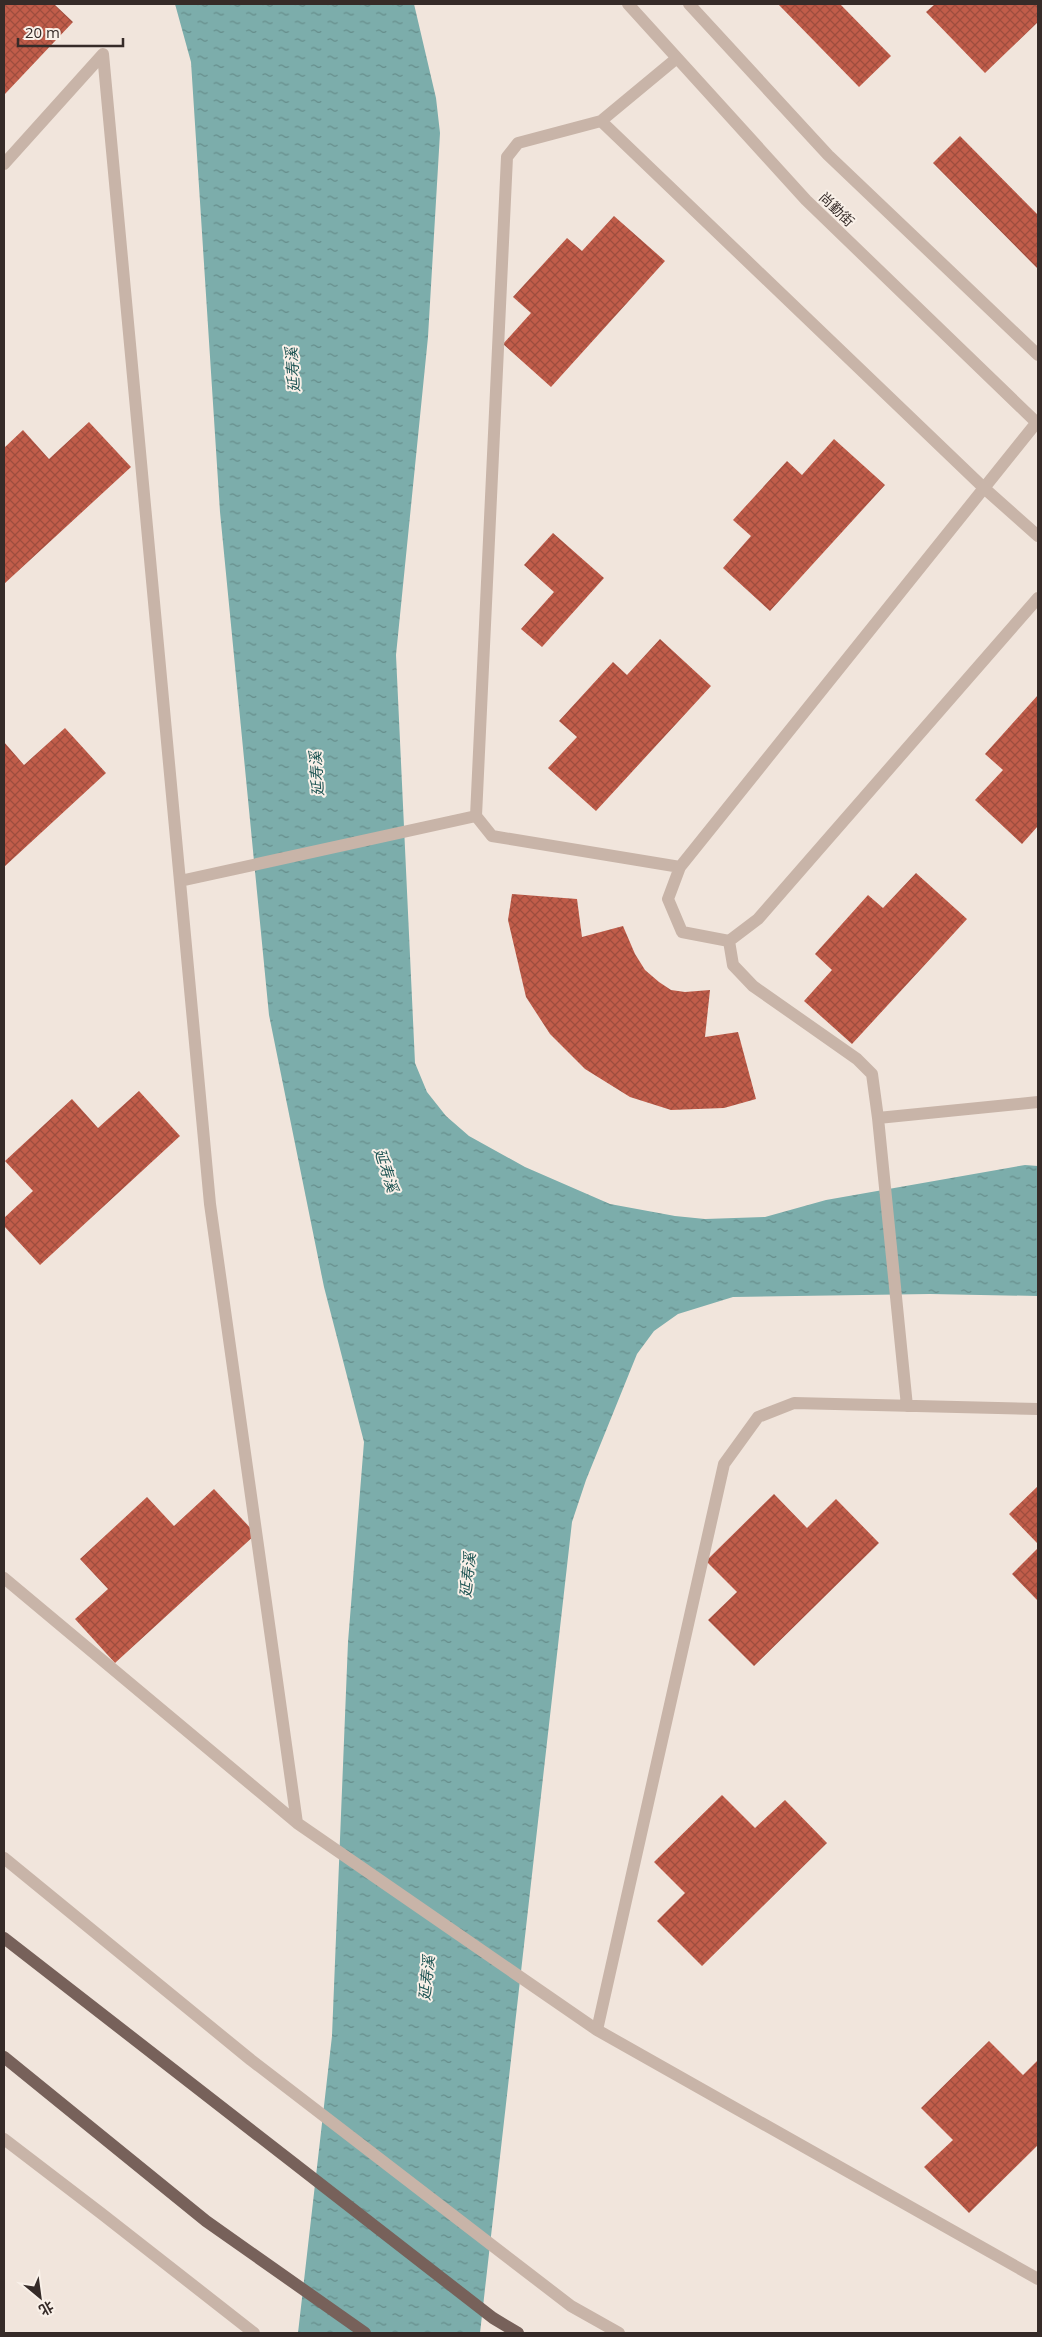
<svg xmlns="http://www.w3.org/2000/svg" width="1042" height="2337" font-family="'Open Sans','Noto Sans SC',sans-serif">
  <defs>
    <pattern id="water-ripples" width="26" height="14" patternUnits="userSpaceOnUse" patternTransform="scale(1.25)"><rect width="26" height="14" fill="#7cadab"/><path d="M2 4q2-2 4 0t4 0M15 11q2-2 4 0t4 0" fill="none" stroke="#668d8b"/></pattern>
    <pattern id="building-cross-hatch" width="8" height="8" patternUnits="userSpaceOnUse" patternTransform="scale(1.25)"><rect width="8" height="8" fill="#c15d4a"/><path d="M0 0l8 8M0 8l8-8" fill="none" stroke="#9e4d3e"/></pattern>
  </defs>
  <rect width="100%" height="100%" fill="#f1e5dc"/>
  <path fill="url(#water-ripples)" d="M 175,4 L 414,4 L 436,98 L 440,133 L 428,337 L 396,655 L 415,1063 L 427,1092 L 446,1116 L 469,1136 L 525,1167 L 610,1204 L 675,1216 L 705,1219 L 765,1217 L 826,1200 L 1025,1165 L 1038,1166 L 1038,1296 L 930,1294 L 733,1297 L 678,1314 L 654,1331 L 637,1354 L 586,1480 L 572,1522 L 480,2333 L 298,2333 L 332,2036 L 348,1642 L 364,1442 L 324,1287 L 269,1015 L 220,512 L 191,62 Z"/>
  <path fill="url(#building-cross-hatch)" d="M 4,4 L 54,4 L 73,22 L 4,95 Z
    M 778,4 L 840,4 L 891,56 L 859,87 Z
    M 935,4 L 1038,4 L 1038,22 L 985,73 L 926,12 Z
    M 960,136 L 1038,215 L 1038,269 L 933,163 Z
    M 614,216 L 665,261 L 551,387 L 503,344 L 531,313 L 513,297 L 567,238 L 582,251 Z
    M 89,422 L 131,467 L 4,584 L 4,448 L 23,430 L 49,459 Z
    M 834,439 L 885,485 L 770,611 L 723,568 L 751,536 L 733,520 L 787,461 L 802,475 Z
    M 553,533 L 604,578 L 542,647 L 521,629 L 554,592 L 524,565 Z
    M 660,639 L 711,686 L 596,811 L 548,768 L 577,737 L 559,721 L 613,662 L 627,675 Z
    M 1038,695 L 1038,826 L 1022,844 L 975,800 L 1003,770 L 985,754 Z
    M 65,728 L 106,773 L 4,867 L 4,742 L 24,765 Z
    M 916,873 L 967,919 L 852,1044 L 804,1001 L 832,970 L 815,954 L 868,895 L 883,908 Z
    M 512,894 L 577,899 L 582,937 L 623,926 L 635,954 L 645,970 L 659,982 L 671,990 L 685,992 L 710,990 L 705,1037 L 738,1032 L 756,1099 L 724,1108 L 671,1110 L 630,1097 L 585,1069 L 550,1034 L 526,997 L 508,920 Z
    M 139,1091 L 180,1136 L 40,1265 L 4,1226 L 4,1218 L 33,1191 L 5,1161 L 72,1099 L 98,1128 Z
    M 1038,1486 L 1038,1544 L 1009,1514 Z
    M 214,1489 L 256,1534 L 115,1663 L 75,1619 L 108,1589 L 80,1559 L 147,1497 L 174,1526 Z
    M 774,1494 L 807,1528 L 836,1499 L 879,1543 L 754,1666 L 708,1620 L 737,1592 L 706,1561 Z
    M 1038,1548 L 1038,1601 L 1012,1574 Z
    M 722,1795 L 755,1828 L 785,1800 L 827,1843 L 702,1966 L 657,1921 L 685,1893 L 654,1862 Z
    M 989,2041 L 1023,2075 L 1038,2060 L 1038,2145 L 969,2213 L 924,2167 L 953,2140 L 921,2108 Z"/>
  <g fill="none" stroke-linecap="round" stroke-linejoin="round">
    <path stroke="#c8b4a8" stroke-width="12" d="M 628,4 L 806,200 L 1038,424
      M 689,4 L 828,155 L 1038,355
      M 677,58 L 601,121 L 984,488 L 1038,536
      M 601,121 L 518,143 L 507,157 L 476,816 L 492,836 L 680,867
      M 4,164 L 103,54 L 210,1204 L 297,1823
      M 1037,422 L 680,867 L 668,899 L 682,932 L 729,941 L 758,919 L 1038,598
      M 180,881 L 476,816
      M 729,941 L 733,965 L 753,986 L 857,1059 L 872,1074 L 878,1118 L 1038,1102
      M 878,1118 L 907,1406
      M 1038,1409 L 794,1403 L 758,1417 L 724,1464 L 597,2030 L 1038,2279
      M 4,1578 L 297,1823 L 597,2030
      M 4,1858 L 251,2060 L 571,2306 L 619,2333
      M 4,2139 L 102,2214 L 254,2333"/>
    <path stroke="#77615a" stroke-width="12" d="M 4,1938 L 493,2318 L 518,2333
      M 4,2057 L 206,2221 L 365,2333"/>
  </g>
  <g text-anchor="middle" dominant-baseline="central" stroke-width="4" stroke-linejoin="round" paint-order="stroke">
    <g font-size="14" fill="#362b28" stroke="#f9f0e8">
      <text transform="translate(837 209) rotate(44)">尚勤街</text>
    </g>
    <g font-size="15" font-style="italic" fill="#1f5554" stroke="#f9f0e8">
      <text transform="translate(292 370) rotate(-94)">延寿溪</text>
      <text transform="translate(316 774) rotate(-94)">延寿溪</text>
      <text transform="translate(387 1170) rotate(72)">延寿溪</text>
      <text transform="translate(467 1575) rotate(-84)">延寿溪</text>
      <text transform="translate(426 1978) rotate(-84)">延寿溪</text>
    </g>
  </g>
  <rect width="1042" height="2337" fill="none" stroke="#362b28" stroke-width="10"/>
  <g transform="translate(40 2297) rotate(151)" stroke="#f9f0e8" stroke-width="4" paint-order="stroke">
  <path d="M0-4L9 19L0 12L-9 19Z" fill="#362b28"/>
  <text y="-8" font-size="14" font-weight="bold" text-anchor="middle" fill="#362b28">北</text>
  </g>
  <path d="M18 38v8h105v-8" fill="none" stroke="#362b28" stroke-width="2.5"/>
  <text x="25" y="38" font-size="15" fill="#362b28" stroke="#f9f0e8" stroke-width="4" paint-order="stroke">20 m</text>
</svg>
